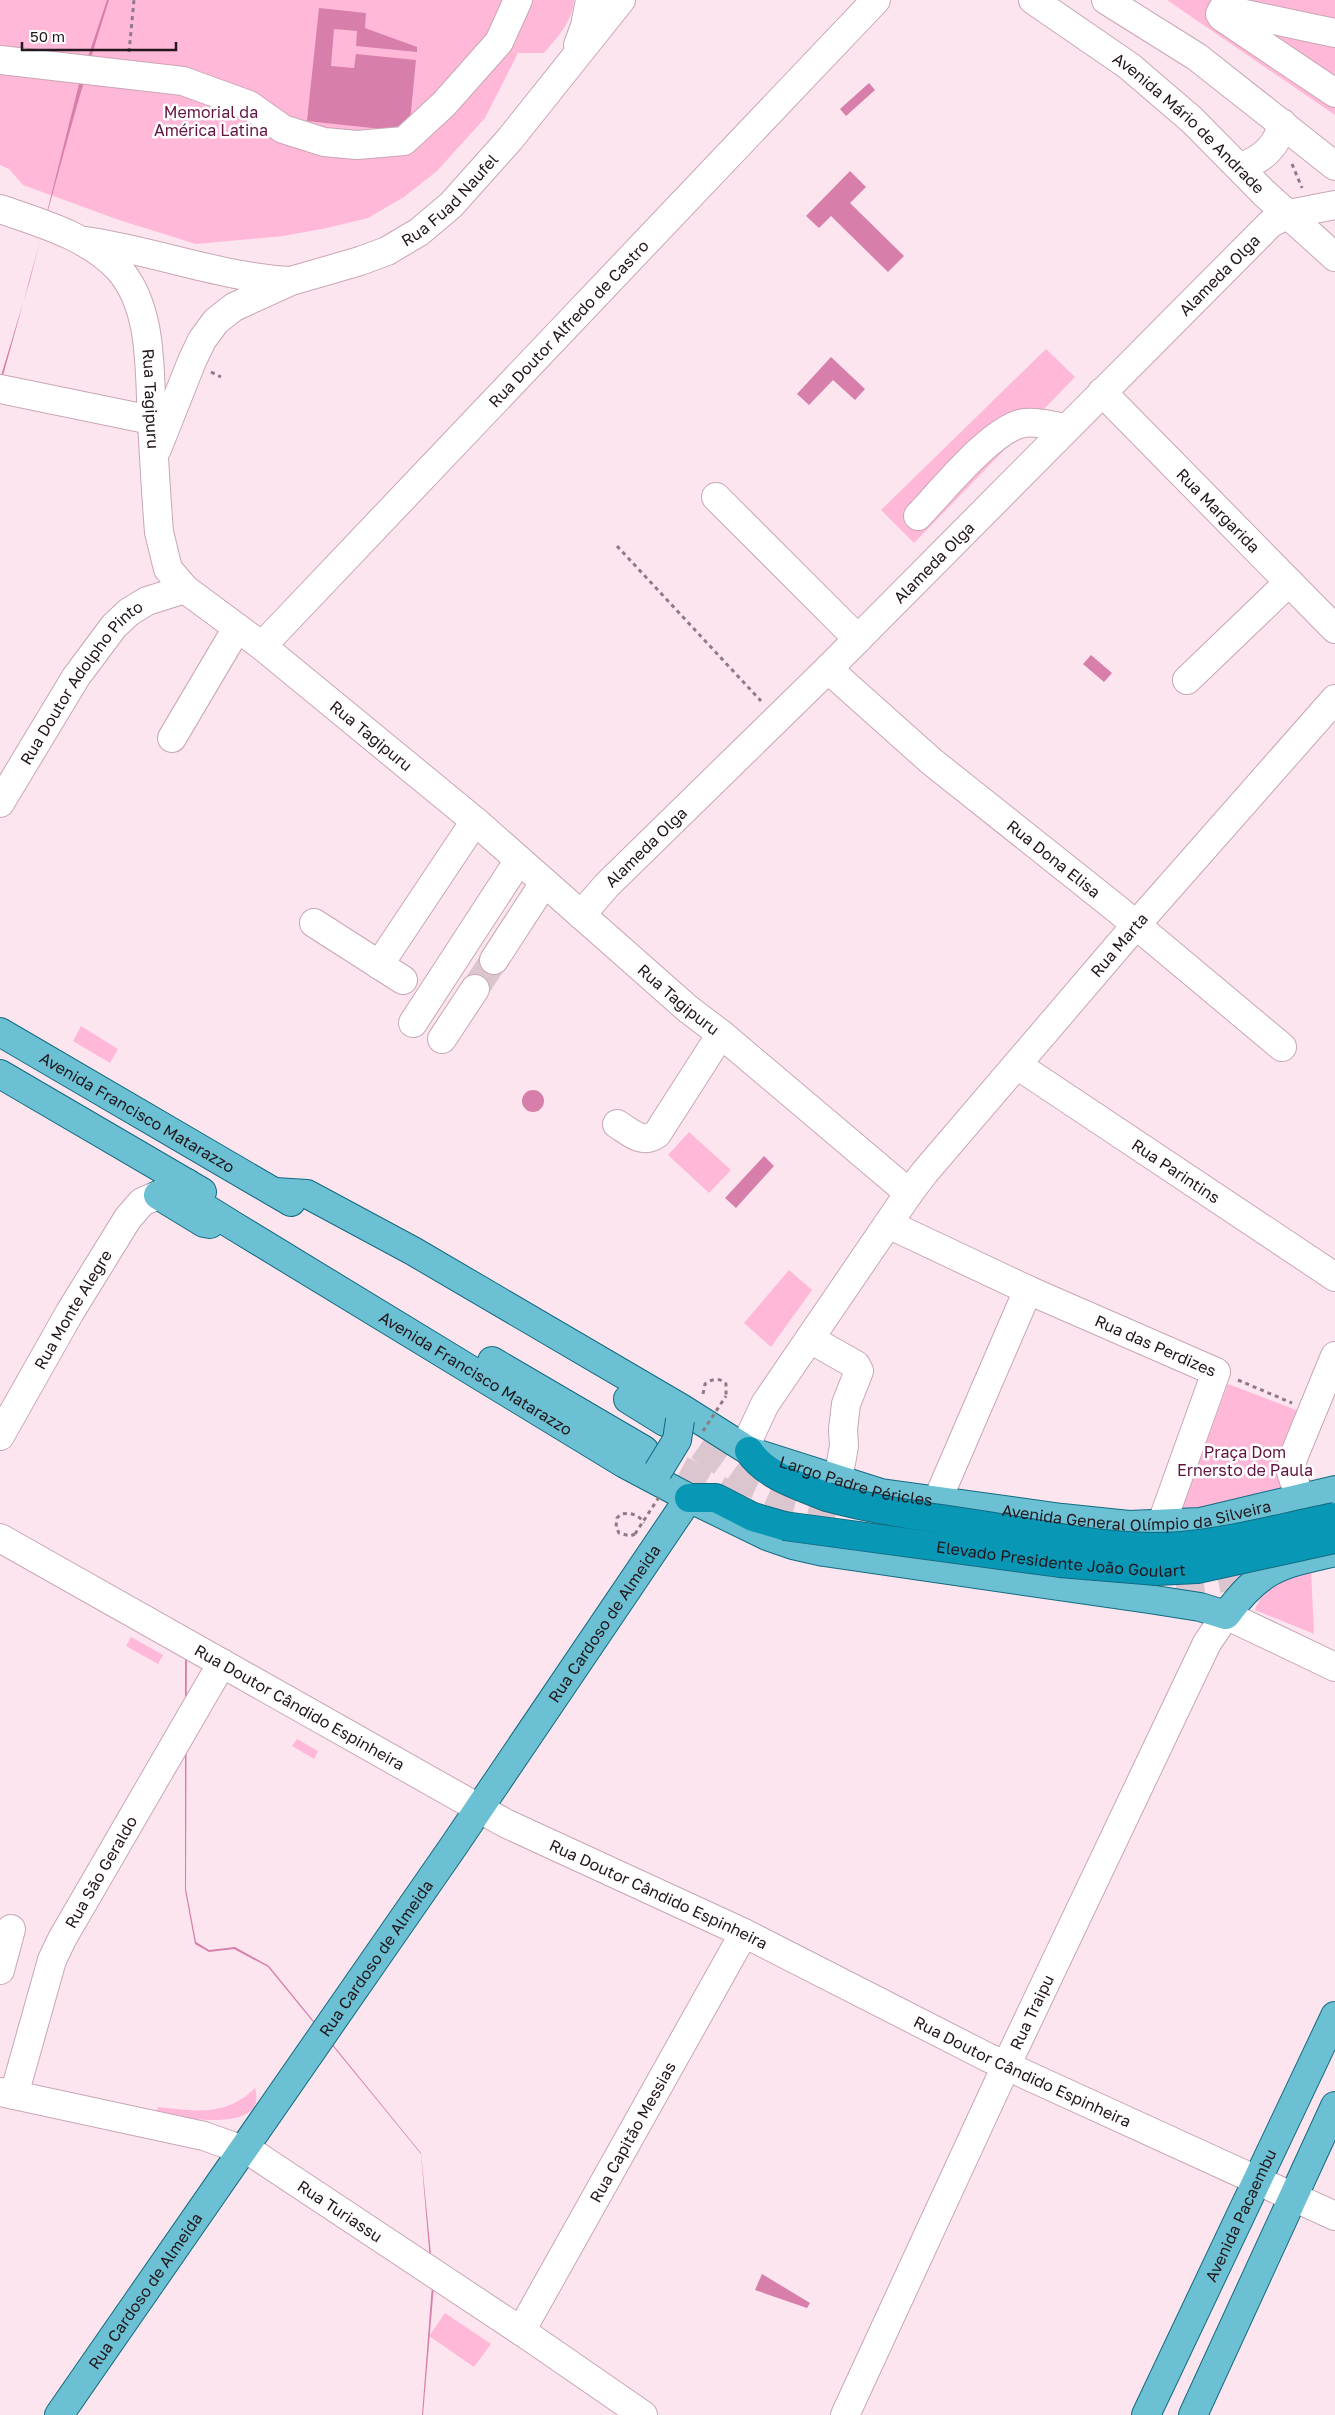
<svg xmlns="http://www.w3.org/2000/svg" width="1335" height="2415" font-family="'Golos Text',sans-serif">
  <rect width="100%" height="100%" fill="#fce5ef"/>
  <path fill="#ffb8d8" d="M 0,0 L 574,0 C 573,21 557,38 544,53 L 518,53 L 485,118 L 437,171 L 404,197 L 368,218 L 327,228 L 283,236 L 196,244 L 119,220 L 23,185 L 9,169 L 0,165 Z
    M 1167,0 L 1335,0 L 1335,115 Z
    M 1046,349 L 1075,377 L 914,543 L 881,510 Z
    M 81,1026 L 118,1049 L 110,1063 L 73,1041 Z
    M 689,1132 L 731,1170 L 709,1193 L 668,1155 Z
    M 789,1270 L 812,1290 L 771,1347 L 744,1323 Z
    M 1228,1384 L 1304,1413 L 1295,1495 L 1178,1520 Z
    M 1311,1569 L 1314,1634 L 1255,1610 C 1263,1585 1288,1576 1311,1569 Z
    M 131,1637 L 163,1655 L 158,1664 L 126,1646 Z
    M 297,1739 L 318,1751 L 314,1759 L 292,1746 Z
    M 255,2088 C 269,2135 180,2117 156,2115 L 158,2107 C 195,2111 226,2117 255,2088 Z
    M 445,2313 L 491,2344 L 474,2367 L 429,2336 Z"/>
  <path fill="#d77faa" d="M 107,0 L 109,0 C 68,127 37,257 0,386 L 0,379 L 30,280 L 79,84 Z
    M 319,8 L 366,13 L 365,28 L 417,47 L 417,52 L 356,46 L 357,31 L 334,29 L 331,66 L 354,68 L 356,54 L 416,60 L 409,132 L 307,121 Z
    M 869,83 L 875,90 L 846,116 L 840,109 Z
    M 850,171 L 866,187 L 850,203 L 904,256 L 888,272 L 831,216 L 819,228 L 806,216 Z
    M 831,357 L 865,389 L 855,400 L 833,380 L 809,405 L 797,394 Z
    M 1091,655 L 1112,673 L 1104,682 L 1083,664 Z
    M522 1101a11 11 0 1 1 22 0a11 11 0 1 1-22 0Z
    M 764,1156 L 774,1166 L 736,1208 L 725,1198 Z
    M 187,1632 L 186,1889 L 196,1942 L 209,1950 L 235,1947 L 269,1966 L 421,2153 L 434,2285 L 423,2415 L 422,2415 L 432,2285 L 421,2154 L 268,1967 L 234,1949 L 209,1952 L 195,1944 L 185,1890 L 185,1633 Z
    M 762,2274 L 810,2303 L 807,2308 L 755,2290 Z"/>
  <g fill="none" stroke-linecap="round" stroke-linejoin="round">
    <path stroke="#dbc6cf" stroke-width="28" stroke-dasharray="28 14" stroke-linecap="butt" d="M 475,989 L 494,960"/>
    <path stroke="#dbc6cf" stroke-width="28" stroke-dasharray="28 14" stroke-linecap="butt" d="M 665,1422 L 751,1483 L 787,1499 L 844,1513
      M 644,1450 L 742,1502
      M 1134,1583 L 1178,1584 L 1213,1580 L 1272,1568"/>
    <defs>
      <g id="minor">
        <path id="s1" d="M 1033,0 L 1129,66 L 1192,120 L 1264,193 L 1335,257"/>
        <path d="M 1106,0 L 1197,57 L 1335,166"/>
        <path d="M 1335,33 L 1226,10 L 1222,10 L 1220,14 L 1222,17 L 1335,93"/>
        <path d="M 578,45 L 585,26 L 590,0"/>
        <path d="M 0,60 L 183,81 L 249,105 L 283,129 L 324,142 L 357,145 L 404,141 L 444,104 L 499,42 L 518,0"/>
        <path d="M 1240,167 C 1262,160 1278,146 1282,123"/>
        <path id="s2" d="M 0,209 C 41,223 87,236 118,268 C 154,308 149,372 152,422 C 154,458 156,495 159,532 L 168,569 L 185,589 L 262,646 L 475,821 L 688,1009 L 721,1034 L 909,1193"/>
        <path d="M 86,241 C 155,251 220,277 289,281"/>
        <path d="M 0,389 L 151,420"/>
        <path id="s3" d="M 1102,392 L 1335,629"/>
        <path id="s4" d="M 157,449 L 192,361 L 202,340 L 216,321 L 234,307 L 291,281 L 360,261 L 387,251 L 419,232 L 451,205 L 510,139 L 621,0"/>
        <path d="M 716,497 L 858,639"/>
        <path d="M 918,516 C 942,491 992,428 1024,423 C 1038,421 1053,426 1066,428"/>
        <path id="s5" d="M 262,646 L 876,0"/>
        <path id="s6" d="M 828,669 L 931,761 L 1117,909 L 1282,1047"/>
        <path d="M 1187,680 L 1289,582"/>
        <path d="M 172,738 L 237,628"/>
        <path id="s7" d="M 0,803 L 76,677 L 114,626 L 129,612 L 147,601 L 185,589"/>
        <path id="s8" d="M 581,915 L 607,885 L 828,669 L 1271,223 L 1289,214 L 1335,205"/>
        <path d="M 314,923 L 403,980"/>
        <path d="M 494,960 L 544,883"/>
        <path d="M 379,965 L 475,821"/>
        <path d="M 413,1023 L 519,860"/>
        <path d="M 442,1039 L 475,989"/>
        <path id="s9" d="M 1017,1065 L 1335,1277"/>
        <path d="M 617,1124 C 630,1132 642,1145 657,1134 L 721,1034"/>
        <path id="s10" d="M 888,1224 L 1028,1290 L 1216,1372 L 1161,1525"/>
        <path d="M 810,1339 L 856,1365 L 859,1371 L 846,1404 L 843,1429 L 844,1446 L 838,1480"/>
        <path id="s11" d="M 0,1436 L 70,1312 L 128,1218 L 142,1202 L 158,1195"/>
        <path id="s12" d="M 749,1451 L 750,1436 L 765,1404 L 909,1193 L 925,1172 L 1136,925 L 1335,699"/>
        <path d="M 1300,1498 L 1291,1472 L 1293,1458 L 1335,1356"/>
        <path d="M 937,1501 L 1028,1290"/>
        <path id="s13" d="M 0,1538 L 505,1823 L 744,1933 L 987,2057 L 1335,2216"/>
        <path d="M 0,1970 L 11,1929"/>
        <path id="s14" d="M 0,2092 L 204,2136 L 254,2154 L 530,2337 L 643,2415"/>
        <path id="s15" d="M 14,2095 L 52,1960 L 62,1939 L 222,1663"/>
        <path id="s16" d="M 521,2331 L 744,1933"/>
        <path id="s17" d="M 845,2415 L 1006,2066 L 1207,1643 L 1226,1615 L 1335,1667"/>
      </g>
      <g id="major">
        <path id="s18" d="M 0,1032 L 291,1202"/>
        <path d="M 0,1074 L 202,1192"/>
        <path id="s19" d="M 187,1183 L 197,1203 L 234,1226 L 625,1464 L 689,1498 L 767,1536 L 793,1545 L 824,1552 L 1149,1599 L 1200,1607 L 1226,1615 C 1259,1570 1277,1565 1331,1553"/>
        <path id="s20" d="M 275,1192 L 307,1194 L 413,1251 L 681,1408 L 749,1451 L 881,1493 L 1062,1518 L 1129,1525 L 1200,1522 L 1335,1490"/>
        <path d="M 158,1195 L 204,1223 L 210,1224"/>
        <path d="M 492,1361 L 644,1450"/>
        <path d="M 628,1399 L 665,1422"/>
        <path id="s21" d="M 59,2415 L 455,1844 L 689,1498"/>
        <path id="s22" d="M 1146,2415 L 1335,2016"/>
        <path d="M 1193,2415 L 1335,2106"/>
      </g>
      <path id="highway" d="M 749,1451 C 765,1476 800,1486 827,1497
        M 689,1498 L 716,1498 L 753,1517 L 784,1526"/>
    </defs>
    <use href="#minor" stroke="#c9a6b5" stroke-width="30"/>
    <use href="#major" stroke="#126a80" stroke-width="30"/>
    <use href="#highway" stroke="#126a80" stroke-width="30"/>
    <path stroke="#8e7c84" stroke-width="3" stroke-dasharray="4 4" stroke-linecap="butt" d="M 129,52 L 134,0
      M 1292,164 L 1302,188
      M 211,372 L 221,377
      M 617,546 L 761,701
      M 1238,1380 L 1292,1403
      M 703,1394 L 705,1384 C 711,1379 720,1377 726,1384 L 726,1396
      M 635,1534 L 630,1536 L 619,1533 L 616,1527 L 617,1518 L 621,1514 C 631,1512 639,1515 644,1523"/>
    <use href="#minor" stroke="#fff" stroke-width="28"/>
    <use href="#major" stroke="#6bc1d3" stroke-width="28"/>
    <use href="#highway" stroke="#0997b6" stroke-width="28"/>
    <defs>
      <path id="major-bridge" d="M 658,1471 L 677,1440 L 680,1420"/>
      <g id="highway-bridge">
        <path d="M 827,1497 C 881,1512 938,1518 994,1527 C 1056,1537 1120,1551 1182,1546 C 1234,1541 1284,1527 1335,1517"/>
        <path id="s23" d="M 784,1526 L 1060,1563 L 1157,1571 L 1197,1569 L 1335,1539"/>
      </g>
    </defs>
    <use href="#major-bridge" stroke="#126a80" stroke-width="30" stroke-linecap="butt"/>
    <use href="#highway-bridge" stroke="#126a80" stroke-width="30" stroke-linecap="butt"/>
    <path stroke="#8e7c84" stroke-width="3" stroke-dasharray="4 4" stroke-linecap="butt" d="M 703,1431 L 726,1396
      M 635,1534 L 661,1494"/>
    <use href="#major-bridge" stroke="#6bc1d3" stroke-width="28"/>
    <use href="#highway-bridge" stroke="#0997b6" stroke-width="28"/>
  </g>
  <g text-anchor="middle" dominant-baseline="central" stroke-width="5" stroke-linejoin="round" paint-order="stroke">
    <g font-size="16" fill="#631441" stroke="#fff">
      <text x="211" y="112">Memorial da<tspan x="211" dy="18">América Latina</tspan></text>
      <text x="1245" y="1452">Praça Dom<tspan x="1245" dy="18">Ernersto de Paula</tspan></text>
    </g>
    <g font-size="16" fill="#23161c" stroke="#fff">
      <text stroke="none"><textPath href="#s1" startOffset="199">Avenida Mário de Andrade</textPath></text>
      <text stroke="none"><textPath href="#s4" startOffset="409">Rua Fuad Naufel</textPath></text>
      <text stroke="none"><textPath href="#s8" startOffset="904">Alameda Olga</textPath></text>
      <text stroke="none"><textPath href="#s5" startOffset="445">Rua Doutor Alfredo de Castro</textPath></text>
      <text stroke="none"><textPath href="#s2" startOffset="271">Rua Tagipuru</textPath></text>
      <text stroke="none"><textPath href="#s3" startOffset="166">Rua Margarida</textPath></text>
      <text stroke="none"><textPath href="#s8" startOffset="499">Alameda Olga</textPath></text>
      <text stroke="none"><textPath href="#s7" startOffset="146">Rua Doutor Adolpho Pinto</textPath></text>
      <text stroke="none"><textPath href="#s2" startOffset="706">Rua Tagipuru</textPath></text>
      <text stroke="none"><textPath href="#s8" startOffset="94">Alameda Olga</textPath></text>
      <text stroke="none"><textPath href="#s6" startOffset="295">Rua Dona Elisa</textPath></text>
      <text stroke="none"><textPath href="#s12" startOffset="631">Rua Marta</textPath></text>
      <text stroke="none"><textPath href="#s2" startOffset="1111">Rua Tagipuru</textPath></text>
      <text stroke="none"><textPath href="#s18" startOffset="159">Avenida Francisco Matarazzo</textPath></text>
      <text stroke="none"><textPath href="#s9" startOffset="191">Rua Parintins</textPath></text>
      <text stroke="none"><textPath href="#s11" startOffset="146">Rua Monte Alegre</textPath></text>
      <text stroke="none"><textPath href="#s10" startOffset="294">Rua das Perdizes</textPath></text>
      <text stroke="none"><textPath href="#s19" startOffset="349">Avenida Francisco Matarazzo</textPath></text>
      <text stroke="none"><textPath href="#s20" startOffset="655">Largo Padre Péricles</textPath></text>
      <text stroke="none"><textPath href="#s20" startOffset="940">Avenida General Olímpio da Silveira</textPath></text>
      <text stroke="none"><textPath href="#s23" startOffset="279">Elevado Presidente João Goulart</textPath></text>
      <text stroke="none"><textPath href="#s21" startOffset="961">Rua Cardoso de Almeida</textPath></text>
      <text stroke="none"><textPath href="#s13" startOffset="344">Rua Doutor Cândido Espinheira</textPath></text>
      <text stroke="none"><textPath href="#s15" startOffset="241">Rua São Geraldo</textPath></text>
      <text stroke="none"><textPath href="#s13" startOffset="749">Rua Doutor Cândido Espinheira</textPath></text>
      <text stroke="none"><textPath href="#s21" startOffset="556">Rua Cardoso de Almeida</textPath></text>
      <text stroke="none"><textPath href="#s17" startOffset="444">Rua Traipu</textPath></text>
      <text stroke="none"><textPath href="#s13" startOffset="1154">Rua Doutor Cândido Espinheira</textPath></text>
      <text stroke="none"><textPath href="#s16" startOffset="228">Rua Capitão Messias</textPath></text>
      <text stroke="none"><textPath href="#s14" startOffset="365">Rua Turiassu</textPath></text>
      <text stroke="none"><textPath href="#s22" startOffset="221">Avenida Pacaembu</textPath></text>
      <text stroke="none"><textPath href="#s21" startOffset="151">Rua Cardoso de Almeida</textPath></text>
    </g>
  </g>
  <path d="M22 42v8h154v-8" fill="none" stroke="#23161c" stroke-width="2.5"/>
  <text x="30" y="42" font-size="15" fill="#23161c" stroke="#ffffff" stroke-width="4" paint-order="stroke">50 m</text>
</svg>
